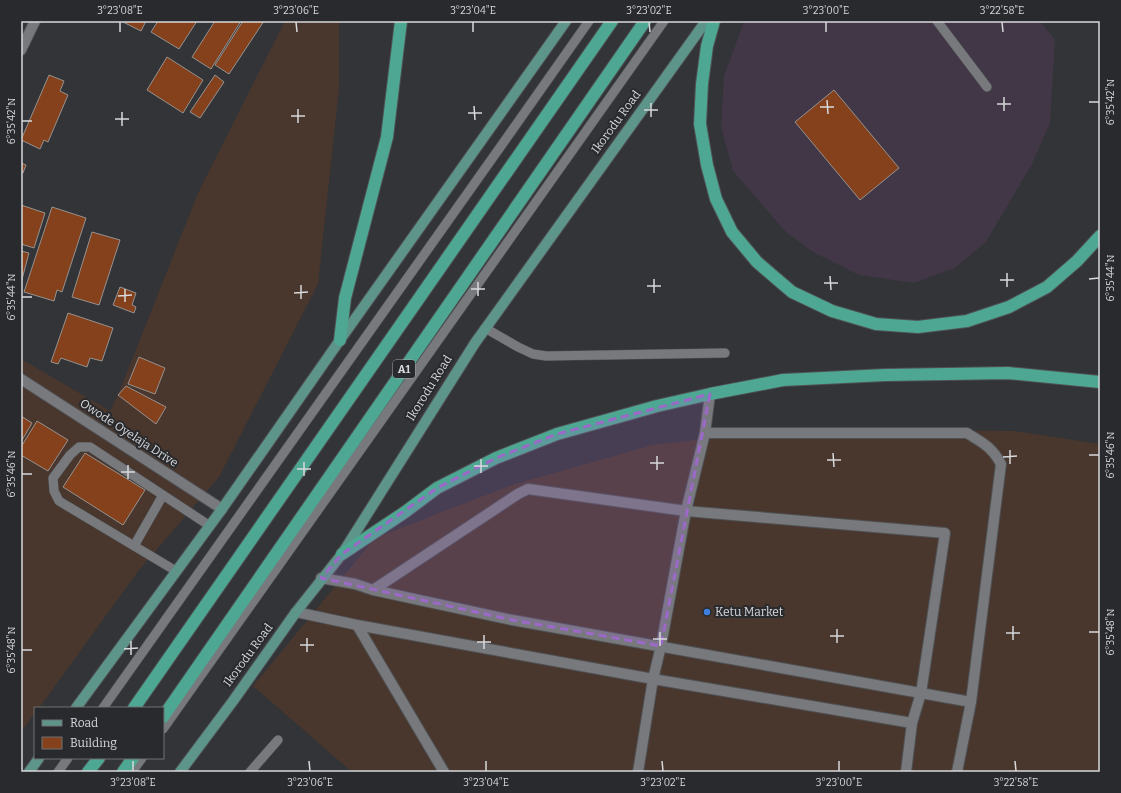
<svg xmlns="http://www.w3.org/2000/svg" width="1121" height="793" font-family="Bitter,serif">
  <rect width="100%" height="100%" fill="#323437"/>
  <path fill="#49372e" d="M 285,21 L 339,21 L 339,88 L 318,284 L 219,477 L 139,570 L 39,708 L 35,708 L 35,713 L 21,732 L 21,359 L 110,411 L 118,395 L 198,193 Z
    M 791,429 L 1015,431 L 1100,444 L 1100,772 L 352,772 L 253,686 L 375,538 L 512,485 L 653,445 Z"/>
  <path fill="#423746" d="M 744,21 L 1040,21 L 1055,40 L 1050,123 L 1032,164 L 986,242 L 955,268 L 914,283 L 859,275 L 813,252 L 786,232 L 733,171 L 721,127 L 724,76 Z"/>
  <path fill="#84411b" stroke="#969290" d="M 121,21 L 146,21 L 141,31 Z
    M 158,21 L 197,21 L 179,49 L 151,32 Z
    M 215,21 L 241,21 L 211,69 L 192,57 Z
    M 243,21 L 264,21 L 229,74 L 215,65 Z
    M 167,57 L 203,80 L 183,113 L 147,90 Z
    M 49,75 L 64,81 L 60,91 L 68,95 L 48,142 L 44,140 L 40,149 L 21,140 Z
    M 215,75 L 224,82 L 200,118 L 190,112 Z
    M 834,90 L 899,168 L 860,200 L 795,122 Z
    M 21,163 L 26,165 L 23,173 L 21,172 Z
    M 21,205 L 45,213 L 34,248 L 21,244 Z
    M 52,207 L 86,218 L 62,292 L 57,290 L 54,301 L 24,292 Z
    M 92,232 L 120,240 L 99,305 L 72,297 Z
    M 21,251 L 29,253 L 21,283 Z
    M 120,287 L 136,293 L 132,305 L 136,307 L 134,313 L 113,305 Z
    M 68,313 L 113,328 L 102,361 L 90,358 L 87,367 L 61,358 L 58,364 L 51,362 Z
    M 139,357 L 165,368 L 155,394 L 128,384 Z
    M 126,386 L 166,407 L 156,424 L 118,395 Z
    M 21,416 L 32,423 L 21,442 Z
    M 37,421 L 68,440 L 48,471 L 21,455 L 21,447 Z
    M 85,453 L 145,490 L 123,525 L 63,487 Z"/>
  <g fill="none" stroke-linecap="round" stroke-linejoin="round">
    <defs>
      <path id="service" d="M 937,21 L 987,87
        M 485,328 L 518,347 L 533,354 L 546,356 L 725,353
        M 134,546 L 163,495
        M 176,571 L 59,501 L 54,491 L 53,478 L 70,455 L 79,447 L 90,447 L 210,526
        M 103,708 L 513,129 L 589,21
        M 163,729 L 664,21
        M 58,772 L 68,758
        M 132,772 L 142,758
        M 250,772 L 278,740"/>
      <path id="minor" d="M 21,50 L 35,21
        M 21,379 L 222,509
        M 710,394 L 705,433 L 967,433 C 983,443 992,447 1001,464 L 971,702 L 957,772
        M 705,433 L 686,511 L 945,533 L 921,693 L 912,723 L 906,772
        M 321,578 L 355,584 L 373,590 L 512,620 L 971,702
        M 373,590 L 518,494 L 528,489 L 686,511 L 661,646 L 653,679 L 638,772
        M 296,612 L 357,625 L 653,679 L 912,723
        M 357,625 L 444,772"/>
      <path id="primary" d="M 76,708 L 222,509 L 340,340 L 566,21
        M 29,772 L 39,758
        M 180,772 L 233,701 L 296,612 L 342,554 L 475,343 L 706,21"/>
      <path id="motorway" d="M 714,21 L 707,46 L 702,84 L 700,124 L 707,165 L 716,199 L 732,232 L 757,262 L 792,292 L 832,311 L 876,324 L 918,327 L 967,321 L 1009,307 L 1047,287 L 1077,261 L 1100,236
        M 340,340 L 345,298 L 387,137 L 401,21
        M 342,554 L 405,512 L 437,488 L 496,458 L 557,434 L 657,406 L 710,394 L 783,380 L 885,375 L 1008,373 L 1100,382
        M 134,708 L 612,21
        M 163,717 L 645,21
        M 88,772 L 99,758
        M 123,772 L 133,758"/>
    </defs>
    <use href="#service" stroke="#4f5154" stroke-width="10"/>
    <use href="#minor" stroke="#4f5154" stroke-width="12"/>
    <use href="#primary" stroke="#4f5154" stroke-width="12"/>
    <use href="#motorway" stroke="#4f5154" stroke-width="14"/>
    <use href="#service" stroke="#77797d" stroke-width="9"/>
    <use href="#minor" stroke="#77797d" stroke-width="10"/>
    <use href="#primary" stroke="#5e958a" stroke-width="10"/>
    <use href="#motorway" stroke="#4da792" stroke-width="12"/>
  </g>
  <path fill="#9c69c9" fill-opacity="0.2" stroke="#9c69c9" stroke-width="3" stroke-dasharray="8 5" stroke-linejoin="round" d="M 710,394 L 661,646 L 512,620 L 321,578 L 342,554 L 437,488 L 496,458 L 557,434 Z"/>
  <path fill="none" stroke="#d8d9db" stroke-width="1.5" d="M 120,22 L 120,32M 296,22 L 297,32M 473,22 L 473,32M 649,22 L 650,32M 826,22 L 826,32M 1002,22 L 1003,32M 1004,97 L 1004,111M 827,100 L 828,114M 1089,102 L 1099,102M 651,103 L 651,117M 997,104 L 1011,104M 474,106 L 475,120M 820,107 L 834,107M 298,109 L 298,123M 644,110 L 658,110M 122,112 L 122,126M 468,113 L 482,113M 291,116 L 305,116M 115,119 L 129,119M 22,121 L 32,121M 1007,273 L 1007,287M 830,276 L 831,290M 654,279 L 654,293M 1089,279 L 1099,278M 1000,280 L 1014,280M 478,282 L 478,296M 824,283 L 838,283M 301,285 L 301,299M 647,286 L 661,286M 125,289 L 125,302M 471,289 L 485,289M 294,293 L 308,292M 118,296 L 132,295M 22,297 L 32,297M 1010,450 L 1010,464M 833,453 L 834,467M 1089,455 L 1099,455M 657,456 L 657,470M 1003,457 L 1017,456M 481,459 L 481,473M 827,460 L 841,460M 304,462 L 304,476M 650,463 L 664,463M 128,465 L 128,479M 474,466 L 488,466M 297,469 L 311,469M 121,472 L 135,472M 22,474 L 32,474M 1013,626 L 1013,640M 837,629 L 837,643M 660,632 L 660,646M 1089,632 L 1099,632M 1006,633 L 1020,633M 484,635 L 484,649M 830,636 L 844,636M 307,638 L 307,652M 653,639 L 667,639M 131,641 L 131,655M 477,642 L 491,642M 300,645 L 314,645M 124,649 L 138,648M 22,650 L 32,650M 133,761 L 133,771M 309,761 L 310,771M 486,761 L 486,771M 662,761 L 663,771M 839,761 L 839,771M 1015,761 L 1016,771"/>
  <circle fill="#3f7fe0" stroke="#282a2d" stroke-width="1.5" cx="707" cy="612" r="4"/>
  <g text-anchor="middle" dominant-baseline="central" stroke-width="4" stroke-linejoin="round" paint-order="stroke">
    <rect fill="#282a2d" stroke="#a3a4a7" stroke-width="1" x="393" y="360" width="22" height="18" rx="3"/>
    <g font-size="11" font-weight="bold" fill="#d8d9db">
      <text x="404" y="369">A1</text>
    </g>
    <g font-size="12" fill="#d8d9db" stroke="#282a2d">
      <text transform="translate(616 122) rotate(-54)">Ikorodu Road</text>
      <text transform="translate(429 388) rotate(-58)">Ikorodu Road</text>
      <text transform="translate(129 433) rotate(33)">Owode Oyelaja Drive</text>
      <text transform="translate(248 655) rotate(-54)">Ikorodu Road</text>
    </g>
    <g font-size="12" fill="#d8d9db" stroke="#282a2d" text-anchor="start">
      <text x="715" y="612">Ketu Market</text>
    </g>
  </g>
  <rect width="1121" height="793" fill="none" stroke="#282a2d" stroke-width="44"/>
  <rect x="34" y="707" width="130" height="52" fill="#282a2d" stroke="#6e7073"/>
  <rect x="42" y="720" width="20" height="6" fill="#5e958a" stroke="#6e7073"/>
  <text x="70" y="727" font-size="12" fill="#d8d9db">Road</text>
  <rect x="42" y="737" width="20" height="12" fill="#84411b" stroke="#6e7073"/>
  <text x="70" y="747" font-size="12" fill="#d8d9db">Building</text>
  <rect x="22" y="22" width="1077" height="749" fill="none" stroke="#d8d9db" stroke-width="1.5"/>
  <g font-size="10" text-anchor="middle" fill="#d8d9db">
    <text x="120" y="14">3°23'08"E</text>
    <text x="296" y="14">3°23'06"E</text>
    <text x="473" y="14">3°23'04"E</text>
    <text x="649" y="14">3°23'02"E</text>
    <text x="826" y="14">3°23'00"E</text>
    <text x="1002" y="14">3°22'58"E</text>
    <text transform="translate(1110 102) rotate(-90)" y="4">6°35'42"N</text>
    <text transform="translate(11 121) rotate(-90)" y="4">6°35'42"N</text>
    <text transform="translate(1110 278) rotate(-90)" y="4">6°35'44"N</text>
    <text transform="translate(11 297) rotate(-90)" y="4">6°35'44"N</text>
    <text transform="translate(1110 455) rotate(-90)" y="4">6°35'46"N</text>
    <text transform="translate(11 474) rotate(-90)" y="4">6°35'46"N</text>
    <text transform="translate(1110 632) rotate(-90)" y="4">6°35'48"N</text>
    <text transform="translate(11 650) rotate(-90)" y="4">6°35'48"N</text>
    <text x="133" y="786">3°23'08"E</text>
    <text x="310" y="786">3°23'06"E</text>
    <text x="486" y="786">3°23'04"E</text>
    <text x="663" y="786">3°23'02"E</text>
    <text x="839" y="786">3°23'00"E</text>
    <text x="1016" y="786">3°22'58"E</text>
  </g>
</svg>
